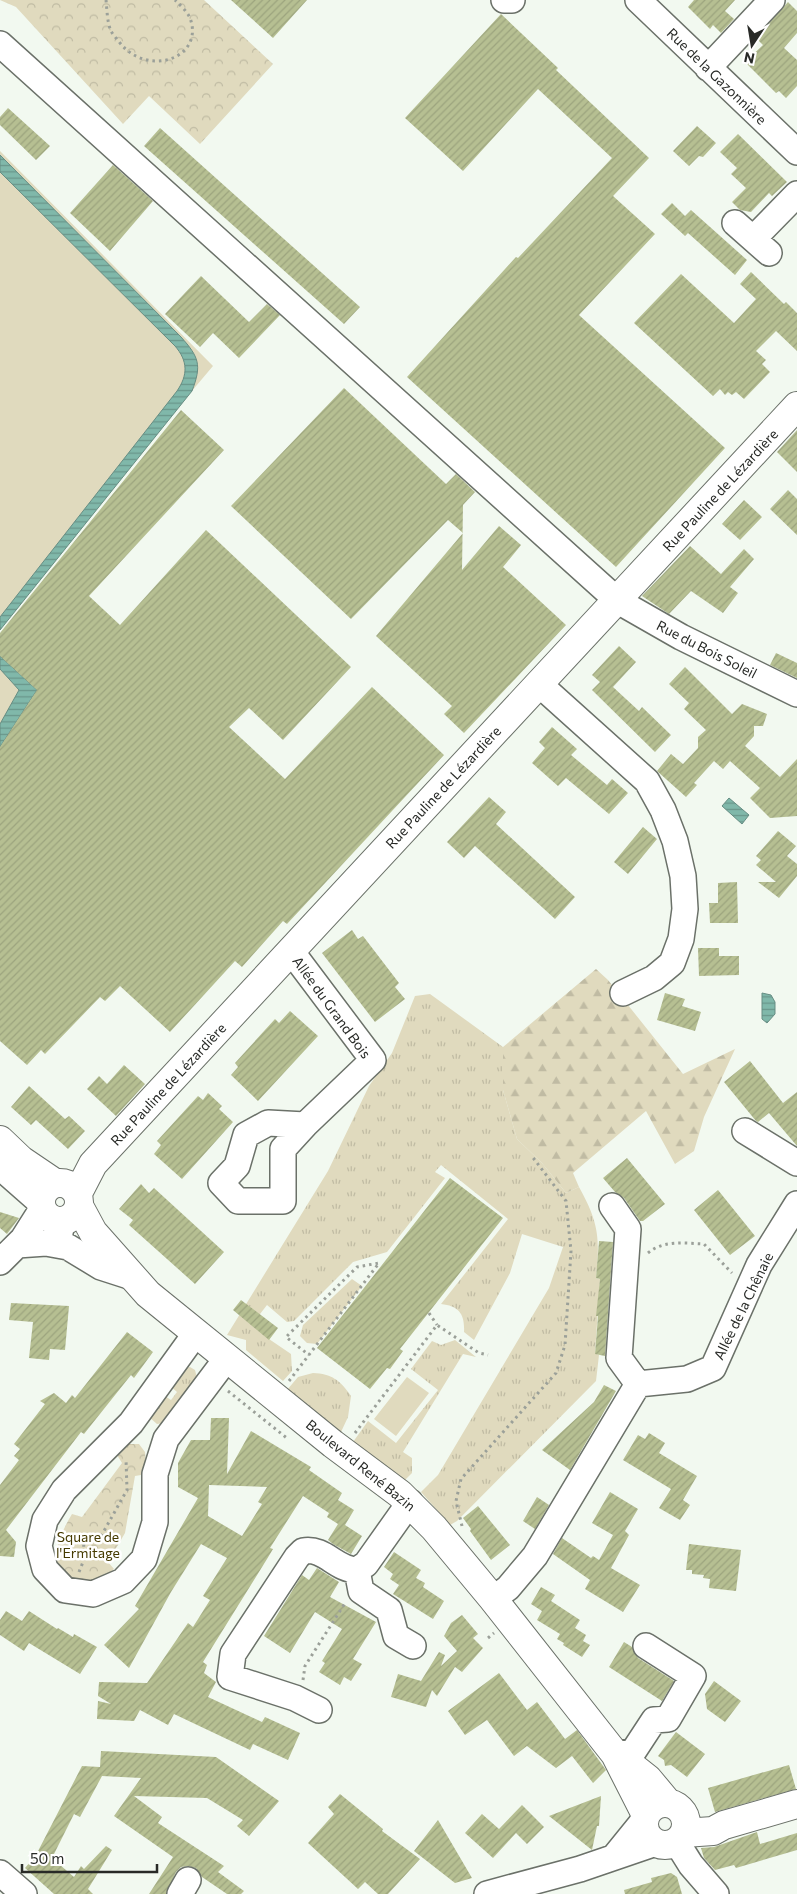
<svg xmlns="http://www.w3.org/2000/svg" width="797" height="1894" font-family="Commissioner,sans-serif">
  <defs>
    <pattern id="grass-tufts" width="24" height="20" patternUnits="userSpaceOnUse" patternTransform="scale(1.25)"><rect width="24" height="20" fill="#e0dabe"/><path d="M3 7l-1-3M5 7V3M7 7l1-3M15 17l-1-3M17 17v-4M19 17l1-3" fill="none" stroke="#c0bba3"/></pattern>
    <pattern id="forest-firs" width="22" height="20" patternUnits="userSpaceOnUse" patternTransform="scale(1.25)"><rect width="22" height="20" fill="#e0dabe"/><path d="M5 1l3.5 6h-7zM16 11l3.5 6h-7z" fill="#c0bba3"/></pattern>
    <pattern id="park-crowns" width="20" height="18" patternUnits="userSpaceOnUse" patternTransform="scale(1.25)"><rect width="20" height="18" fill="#e0dabe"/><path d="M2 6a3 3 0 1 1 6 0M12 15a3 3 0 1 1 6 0" fill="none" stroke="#c0bba3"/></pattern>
    <pattern id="water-rules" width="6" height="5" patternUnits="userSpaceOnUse" patternTransform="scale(1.25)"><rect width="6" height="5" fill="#80b8aa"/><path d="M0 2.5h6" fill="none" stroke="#69968a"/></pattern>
    <pattern id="building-hatch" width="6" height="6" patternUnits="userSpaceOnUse" patternTransform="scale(1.25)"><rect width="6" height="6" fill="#b6bf92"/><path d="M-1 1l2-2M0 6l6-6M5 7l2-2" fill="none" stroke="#9ca47e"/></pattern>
  </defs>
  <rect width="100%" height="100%" fill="#f2f9f0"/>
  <path fill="url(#grass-tufts)" d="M 430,994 L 503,1047 L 503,1090 L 517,1139 L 542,1163 L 566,1193 L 579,1187 C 599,1223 600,1238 596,1278 L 600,1279 L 595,1353 L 599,1355 L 596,1381 L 457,1521 L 450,1525 L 421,1492 L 438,1475 L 549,1288 L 563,1247 L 522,1234 L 510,1273 L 474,1340 L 464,1332 C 465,1314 459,1306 441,1304 L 508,1219 L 441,1165 L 435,1172 L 445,1178 L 387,1252 L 353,1262 L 294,1321 L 287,1322 L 267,1305 L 253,1323 L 269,1339 L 291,1354 L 292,1371 L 283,1381 L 246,1350 L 246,1340 L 227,1335 L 328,1171 L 369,1086 L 392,1053 L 415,996 Z
    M 352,1279 L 362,1286 L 317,1344 L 307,1343 L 300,1336 L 303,1325 Z
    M 455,1340 L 476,1357 L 463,1354 L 403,1452 L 412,1458 L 412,1473 L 404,1481 L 353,1442 L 368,1421 L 396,1443 L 438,1390 L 411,1369 L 432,1341 L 441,1345 Z
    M 190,1367 L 195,1370 L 197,1378 L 164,1423 L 157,1424 L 149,1417 L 162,1394 L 171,1400 L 177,1392 L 169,1385 L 184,1368 Z
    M 313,1373 C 332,1374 340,1380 351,1396 L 348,1417 L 341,1432 L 287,1390 L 298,1377 Z"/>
  <path fill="url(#forest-firs)" d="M 596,969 L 608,980 L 683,1074 L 735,1049 L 704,1117 L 694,1151 L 675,1164 L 646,1111 L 573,1173 L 579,1187 L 566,1193 L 542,1163 L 517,1139 L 503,1090 L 503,1047 Z"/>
  <path fill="url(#park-crowns)" d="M 0,0 L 204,0 L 273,64 L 200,144 L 149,96 L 123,124 L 16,7 Z
    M 126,1444 L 139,1444 L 145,1452 L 147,1474 L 135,1476 L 125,1533 L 108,1562 L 114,1569 C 98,1587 63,1591 57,1561 C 54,1546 65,1526 72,1514 L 82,1517 L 122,1463 L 117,1455 Z"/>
  <path fill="#e0dabe" d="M 0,151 L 213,366 L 0,618 Z
    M 0,641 L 37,690 L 0,748 Z
    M 407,1377 L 429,1393 L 396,1436 L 374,1419 Z"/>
  <path fill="url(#water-rules)" stroke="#668d83" d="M 0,155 L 181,337 C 199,357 202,365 192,391 L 0,630 L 0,617 L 177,391 C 188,375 188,361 175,346 L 0,172 Z
    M 0,656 L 37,690 L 0,747 L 0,724 L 19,690 L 0,669 Z
    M 729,798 L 749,815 L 742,824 L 722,806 Z
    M 762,993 L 771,995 L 775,1002 L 775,1014 L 767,1023 L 762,1019 Z"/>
  <path fill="url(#building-hatch)" fill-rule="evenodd" d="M 231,0 L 307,0 L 273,38 Z
    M 694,0 L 735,0 L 725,11 L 734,19 L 721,33 L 713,25 L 710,29 L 688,7 Z
    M 788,2 L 797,11 L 797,33 L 784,48 L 797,60 L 797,86 L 786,98 L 779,91 L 776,93 L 745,62 L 763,45 L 756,38 Z
    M 501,14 L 558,68 L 556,70 L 649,158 L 613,196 L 655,234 L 579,315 L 725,448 L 616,567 L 407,377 L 516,257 L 518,258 L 612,158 L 538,89 L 463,171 L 405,118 Z
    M 8,108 L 50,146 L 36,160 L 0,125 L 0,117 Z
    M 697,126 L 716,143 L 703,157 L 699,156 L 689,166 L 673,151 Z
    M 160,128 L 360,307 L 344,324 L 144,146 Z
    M 738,134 L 787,182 L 772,196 L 769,193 L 751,212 L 740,210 L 732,202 L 746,188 L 731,174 L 737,168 L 720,152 Z
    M 113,165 L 153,201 L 110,251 L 70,213 Z
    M 672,203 L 685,216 L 691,210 L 747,260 L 735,275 L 688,233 L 685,236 L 661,214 Z
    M 751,272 L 784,304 L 786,302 L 797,313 L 797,351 L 776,331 L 756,351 L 766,360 L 762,364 L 770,372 L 744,399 L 736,392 L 732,395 L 728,392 L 725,395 L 720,389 L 713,396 L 634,323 L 681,274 L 734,323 L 756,299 L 740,284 Z
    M 201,276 L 249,322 L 267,304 L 280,315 L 239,358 L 213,333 L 200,347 L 165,314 Z
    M 344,388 L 446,484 L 456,474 L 475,492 L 463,505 L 462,570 L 499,526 L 521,545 L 503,567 L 566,625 L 464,733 L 444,714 L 452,706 L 376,636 L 463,533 L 448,520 L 351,619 L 231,506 Z
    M 181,410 L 224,450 L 89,596 L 120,625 L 206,530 L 351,667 L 283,740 L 249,708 L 229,727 L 285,779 L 372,687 L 444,755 L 287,924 L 283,921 L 242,967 L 235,961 L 170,1032 L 120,986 L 105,1001 L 100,997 L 45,1054 L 41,1050 L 27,1065 L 0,1041 L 0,747 L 37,690 L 0,656 L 0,633 Z
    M 797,430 L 797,472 L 777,452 Z
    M 788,490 L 797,499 L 797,535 L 770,509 Z
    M 744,500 L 762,517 L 740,540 L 722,524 Z
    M 690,546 L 721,574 L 744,549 L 754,559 L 730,587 L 738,593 L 723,613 L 691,591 L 669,614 L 642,596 Z
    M 619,646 L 636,662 L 613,687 L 639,711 L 642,707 L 671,735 L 655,752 L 592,690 L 600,682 L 592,675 Z
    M 776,653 L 797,663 L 797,678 L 770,665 Z
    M 685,667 L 732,714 L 742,704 L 767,714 L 763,726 L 754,726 L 754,736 L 745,746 L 780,777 L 797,759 L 797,816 L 770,818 L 750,798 L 760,788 L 730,761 L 723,769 L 714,761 L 694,783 L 697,785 L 686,797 L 657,771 L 671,754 L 683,764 L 698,748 L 698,737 L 706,730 L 684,709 L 689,703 L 669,684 Z
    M 552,727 L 577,749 L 571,755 L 607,785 L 612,779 L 628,793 L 609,814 L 566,778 L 558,786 L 532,763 L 545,748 L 539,742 Z
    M 489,797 L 506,812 L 496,824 L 575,897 L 555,919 L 475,846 L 464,858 L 447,842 Z
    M 643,827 L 657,839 L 628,874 L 614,862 Z
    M 778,831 L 796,846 L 787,856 L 797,864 L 797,876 L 779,898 L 758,882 L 776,882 L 756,865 L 761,860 L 756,856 Z
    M 737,882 L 738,923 L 710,923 L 709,903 L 718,903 L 718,883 Z
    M 352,930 L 358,939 L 363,936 L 399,983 L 395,987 L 405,999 L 375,1022 L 322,953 Z
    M 698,948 L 719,948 L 719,956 L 739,956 L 739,975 L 699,976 Z
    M 665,993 L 685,999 L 682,1006 L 701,1012 L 695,1031 L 657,1020 Z
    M 290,1011 L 318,1036 L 258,1101 L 231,1075 L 238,1067 L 235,1063 L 275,1019 L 279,1023 Z
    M 750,1061 L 783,1103 L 797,1092 L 797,1146 L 769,1113 L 758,1122 L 756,1121 L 724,1082 Z
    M 124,1065 L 145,1084 L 116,1116 L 87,1089 L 99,1076 L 107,1084 Z
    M 29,1086 L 65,1119 L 69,1116 L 85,1131 L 68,1149 L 36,1120 L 31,1125 L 11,1107 Z
    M 208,1093 L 222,1106 L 219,1109 L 233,1122 L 182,1179 L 154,1154 L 161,1145 L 157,1141 L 198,1096 L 203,1100 Z
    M 627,1158 L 665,1204 L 643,1221 L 640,1221 L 624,1198 L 615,1192 L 603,1178 Z
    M 450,1178 L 503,1218 L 400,1349 L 403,1351 L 390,1369 L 387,1368 L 370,1389 L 317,1348 Z
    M 141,1184 L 149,1193 L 154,1188 L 224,1252 L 195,1284 L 129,1225 L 133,1220 L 119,1209 Z
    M 718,1190 L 755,1236 L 730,1255 L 694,1210 Z
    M 0,1212 L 19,1218 L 7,1234 L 0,1228 Z
    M 599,1241 L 613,1242 L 605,1356 L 595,1354 L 598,1316 L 596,1316 L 600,1279 L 596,1278 Z
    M 241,1300 L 278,1328 L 269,1340 L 233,1310 Z
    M 11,1303 L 69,1306 L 65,1350 L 50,1349 L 49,1360 L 29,1358 L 33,1322 L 9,1320 Z
    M 127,1332 L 153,1352 L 134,1378 L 131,1375 L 84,1434 L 81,1432 L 6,1530 L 16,1542 L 14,1557 L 0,1556 L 0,1485 L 19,1460 L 14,1456 L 20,1449 L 14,1444 L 45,1404 L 40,1401 L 54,1393 L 66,1403 L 72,1395 L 75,1398 Z
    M 604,1385 L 616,1391 L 570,1470 L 542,1450 L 594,1402 Z
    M 211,1418 L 229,1418 L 227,1474 L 251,1431 L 311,1467 L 309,1470 L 342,1493 L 338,1500 L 354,1510 L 345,1525 L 362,1536 L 351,1554 L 333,1544 L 328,1540 L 338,1524 L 327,1517 L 329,1513 L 303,1496 L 270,1548 L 273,1549 L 267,1559 L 203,1662 L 207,1665 L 204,1673 L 216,1682 L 208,1697 L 262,1722 L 265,1717 L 300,1733 L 288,1760 L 253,1744 L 250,1750 L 174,1714 L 168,1725 L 140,1710 L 134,1721 L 97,1719 L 98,1701 L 111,1704 L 98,1696 L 99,1682 L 147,1683 L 188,1623 L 193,1627 L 210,1600 L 203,1596 L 227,1558 L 201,1544 L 171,1592 L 129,1668 L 104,1645 L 139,1609 L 135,1606 L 198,1498 L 178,1487 L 178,1463 L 191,1440 L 210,1440 ZM 209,1485 L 267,1487 L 258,1502 L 262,1504 L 242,1536 L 208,1516 Z
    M 649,1433 L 665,1443 L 659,1453 L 697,1476 L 683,1500 L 690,1505 L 680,1520 L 659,1508 L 671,1489 L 623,1460 L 638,1435 L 645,1439 Z
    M 610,1492 L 638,1509 L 625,1531 L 629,1535 L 611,1568 L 640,1585 L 623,1612 L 585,1589 L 590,1580 L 553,1554 L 562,1538 L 591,1558 L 593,1556 L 599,1560 L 613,1535 L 592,1523 Z
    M 537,1497 L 549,1505 L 535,1529 L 523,1521 Z
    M 478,1506 L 510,1545 L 491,1560 L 470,1531 L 471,1529 L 463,1518 Z
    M 689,1544 L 741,1550 L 736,1591 L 709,1588 L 710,1579 L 703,1578 L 704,1575 L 692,1574 L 692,1570 L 686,1570 Z
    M 394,1552 L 421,1570 L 416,1578 L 425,1583 L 423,1587 L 444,1601 L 433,1619 L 393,1594 L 399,1585 L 390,1579 L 393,1574 L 384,1567 Z
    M 317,1568 L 339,1582 L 330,1597 L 376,1622 L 353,1659 L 362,1664 L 351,1681 L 344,1677 L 340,1685 L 319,1672 L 325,1663 L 322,1661 L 342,1629 L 315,1612 L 290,1653 L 264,1636 L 302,1575 L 309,1580 Z
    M 541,1587 L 555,1595 L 551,1601 L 580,1620 L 575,1628 L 586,1635 L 583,1641 L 590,1645 L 582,1657 L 563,1645 L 564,1643 L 557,1639 L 560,1634 L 537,1620 L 542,1611 L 531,1604 Z
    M 6,1611 L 22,1621 L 29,1611 L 57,1629 L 58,1628 L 73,1637 L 74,1634 L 97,1647 L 80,1674 L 29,1643 L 24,1651 L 0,1635 L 0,1620 Z
    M 462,1615 L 478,1634 L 473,1638 L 483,1648 L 462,1672 L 455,1667 L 437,1696 L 432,1690 L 426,1707 L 391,1697 L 398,1674 L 421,1681 L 439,1652 L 445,1655 L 441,1666 L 457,1651 L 444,1636 L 451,1623 Z
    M 624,1642 L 632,1647 L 638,1658 L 674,1681 L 662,1701 L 609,1667 Z
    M 499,1673 L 527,1710 L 537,1702 L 565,1739 L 577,1730 L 606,1770 L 593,1783 L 572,1756 L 556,1768 L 527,1746 L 514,1756 L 487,1720 L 465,1735 L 448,1711 Z
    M 714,1681 L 741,1701 L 725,1722 L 707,1709 L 705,1694 Z
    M 676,1732 L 705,1754 L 687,1777 L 671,1765 L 665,1766 L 664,1760 L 658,1756 Z
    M 101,1751 L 216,1757 L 279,1801 L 249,1836 L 237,1826 L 243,1820 L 207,1798 L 134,1796 L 162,1817 L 158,1823 L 224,1866 L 218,1872 L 244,1891 L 241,1894 L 227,1894 L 202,1877 L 196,1868 L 188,1866 L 181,1867 L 176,1872 L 166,1894 L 149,1894 L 173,1857 L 114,1816 L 141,1778 L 102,1776 L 80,1817 L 74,1814 L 52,1858 L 74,1877 L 81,1866 L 84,1869 L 106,1846 L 112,1850 L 88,1889 L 93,1894 L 54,1894 L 25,1868 L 36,1855 L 82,1766 L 100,1767 Z
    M 789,1765 L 796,1789 L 715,1812 L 708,1788 Z
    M 340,1794 L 383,1829 L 382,1831 L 420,1859 L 388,1894 L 378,1894 L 365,1882 L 358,1889 L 308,1843 L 334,1814 L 328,1807 Z
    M 601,1796 L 599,1826 L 597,1826 L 592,1850 L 549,1816 Z
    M 522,1805 L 544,1827 L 527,1844 L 516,1833 L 493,1858 L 465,1833 L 482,1814 L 499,1829 Z
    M 438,1820 L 472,1878 L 455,1883 L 414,1851 Z
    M 757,1832 L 760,1844 L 797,1833 L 797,1850 L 736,1868 L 734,1865 L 715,1870 L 704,1858 L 701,1848 L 714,1847 Z
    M 671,1873 L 677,1877 L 682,1894 L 625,1894 L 624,1890 L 652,1882 L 651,1878 Z"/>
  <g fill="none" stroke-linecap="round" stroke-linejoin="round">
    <defs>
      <path id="minor" d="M 504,0 L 512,0
        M 638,0 L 797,152
        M 0,44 L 618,601 L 681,637 L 797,694
        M 708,68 L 772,0
        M 735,223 L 769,253
        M 754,238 L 797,194
        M 539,684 L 647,781 L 663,810 L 675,841 L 683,876 L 685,909 L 681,939 L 672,963 L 654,978 L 623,993
        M 291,951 L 373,1060 L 305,1125 L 268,1123 L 246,1135 L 237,1166 L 221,1183 L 238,1201 L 283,1201 L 283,1149 L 305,1125
        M 745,1131 L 797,1163
        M 0,1167 L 40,1202
        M 612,1206 L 628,1229 L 619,1358 L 638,1384
        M 17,1245 L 46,1243 L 68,1247 L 101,1267 L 132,1277
        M 58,1245 L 62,1221
        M 0,1262 L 23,1239 L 42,1209
        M 196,1333 L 131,1423 L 64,1490 L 45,1520 L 39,1546 L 45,1569 L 65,1590 L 93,1594 L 123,1581 L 144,1559 L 155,1522 L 155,1474 L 166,1439 L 227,1358
        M 357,1570 L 361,1591 L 389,1610 L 396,1636 L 413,1646
        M 493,1599 L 508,1588 L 535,1556 L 638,1384 L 687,1379 L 713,1368 L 759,1265 L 797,1204
        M 319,1710 L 295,1698 L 230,1677 L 233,1654 L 297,1557 L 303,1551 C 325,1547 336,1570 357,1570 L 366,1564 L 410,1502
        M 615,1754 L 633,1752 L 654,1720 L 668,1719 L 693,1676 L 646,1646
        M 676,1841 L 691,1865 L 716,1894
        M 614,1857 L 644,1820
        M 0,1873 L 24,1894
        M 180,1894 L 188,1880
        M 487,1894 L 580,1869 L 656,1843"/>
      <path id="major" d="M 0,1140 L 21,1160 L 55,1183
        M41 1202a19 19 0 1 1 38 0a19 19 0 1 1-38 0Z
        M 78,1193 L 93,1164 L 797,406
        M 79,1206 L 93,1232 L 148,1294 L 333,1444 L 400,1494 L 434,1528 L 493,1599 L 615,1754 L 646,1815
        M 619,1756 L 648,1779 L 668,1803
        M644 1824a21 21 0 1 1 42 0a21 21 0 1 1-42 0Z
        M 684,1833 L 713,1831 L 724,1825 L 797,1804"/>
    </defs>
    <use href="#minor" stroke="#6b7169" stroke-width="28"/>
    <use href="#major" stroke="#6b7169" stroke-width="30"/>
    <path stroke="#9ba099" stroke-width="3" stroke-dasharray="2.5 4" stroke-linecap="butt" d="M 106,0 C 107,9 107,22 111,31 C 113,35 117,39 120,43 C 148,78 205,58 190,18 C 187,11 180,5 175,0
      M 648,1253 C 663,1240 684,1243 704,1244 L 732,1273
      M 429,1313 L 437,1325
      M 289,1381 L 379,1263 L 357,1267 L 286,1337 L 309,1355
      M 228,1391 L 288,1439
      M 355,1433 L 437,1325 L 479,1353 L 488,1355
      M 462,1526 L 456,1501 L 461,1479 L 556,1373 L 565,1345 L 571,1251 L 566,1201 L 531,1155
      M 79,1572 L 83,1562 L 84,1539 L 100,1538 L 127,1490 L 126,1459
      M 488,1638 L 494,1633
      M 303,1680 L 305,1666 L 345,1603"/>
    <use href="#minor" stroke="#fff" stroke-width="25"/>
    <use href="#major" stroke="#fff" stroke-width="28"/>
  </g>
  <g text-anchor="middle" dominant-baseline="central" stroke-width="5" stroke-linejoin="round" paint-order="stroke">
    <g font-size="14" fill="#282a27" stroke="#fff">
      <text transform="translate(717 76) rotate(44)">Rue de la Gazonnière</text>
      <text transform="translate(720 490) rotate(-47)">Rue Pauline de Lézardière</text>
      <text transform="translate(707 649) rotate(27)">Rue du Bois Soleil</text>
      <text transform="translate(443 787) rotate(-47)">Rue Pauline de Lézardière</text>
      <text transform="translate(332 1007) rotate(54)">Allée du Grand Bois</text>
      <text transform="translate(168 1084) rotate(-47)">Rue Pauline de Lézardière</text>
      <text transform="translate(743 1306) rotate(-64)">Allée de la Chênaie</text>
      <text transform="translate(361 1465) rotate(39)">Boulevard René Bazin</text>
    </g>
    <g font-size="14" fill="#453a00" stroke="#fff">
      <text x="88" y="1536">Square de<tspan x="88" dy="16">l'Ermitage</tspan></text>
    </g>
  </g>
  <g transform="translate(752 45) rotate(192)" stroke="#ffffff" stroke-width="4" paint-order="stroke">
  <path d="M0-4L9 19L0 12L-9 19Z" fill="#282a27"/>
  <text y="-8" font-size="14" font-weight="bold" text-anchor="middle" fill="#282a27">N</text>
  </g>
  <path d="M22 1864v8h135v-8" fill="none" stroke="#282a27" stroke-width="2.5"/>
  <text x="30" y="1864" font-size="15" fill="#282a27" stroke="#ffffff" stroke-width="4" paint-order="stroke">50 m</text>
</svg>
